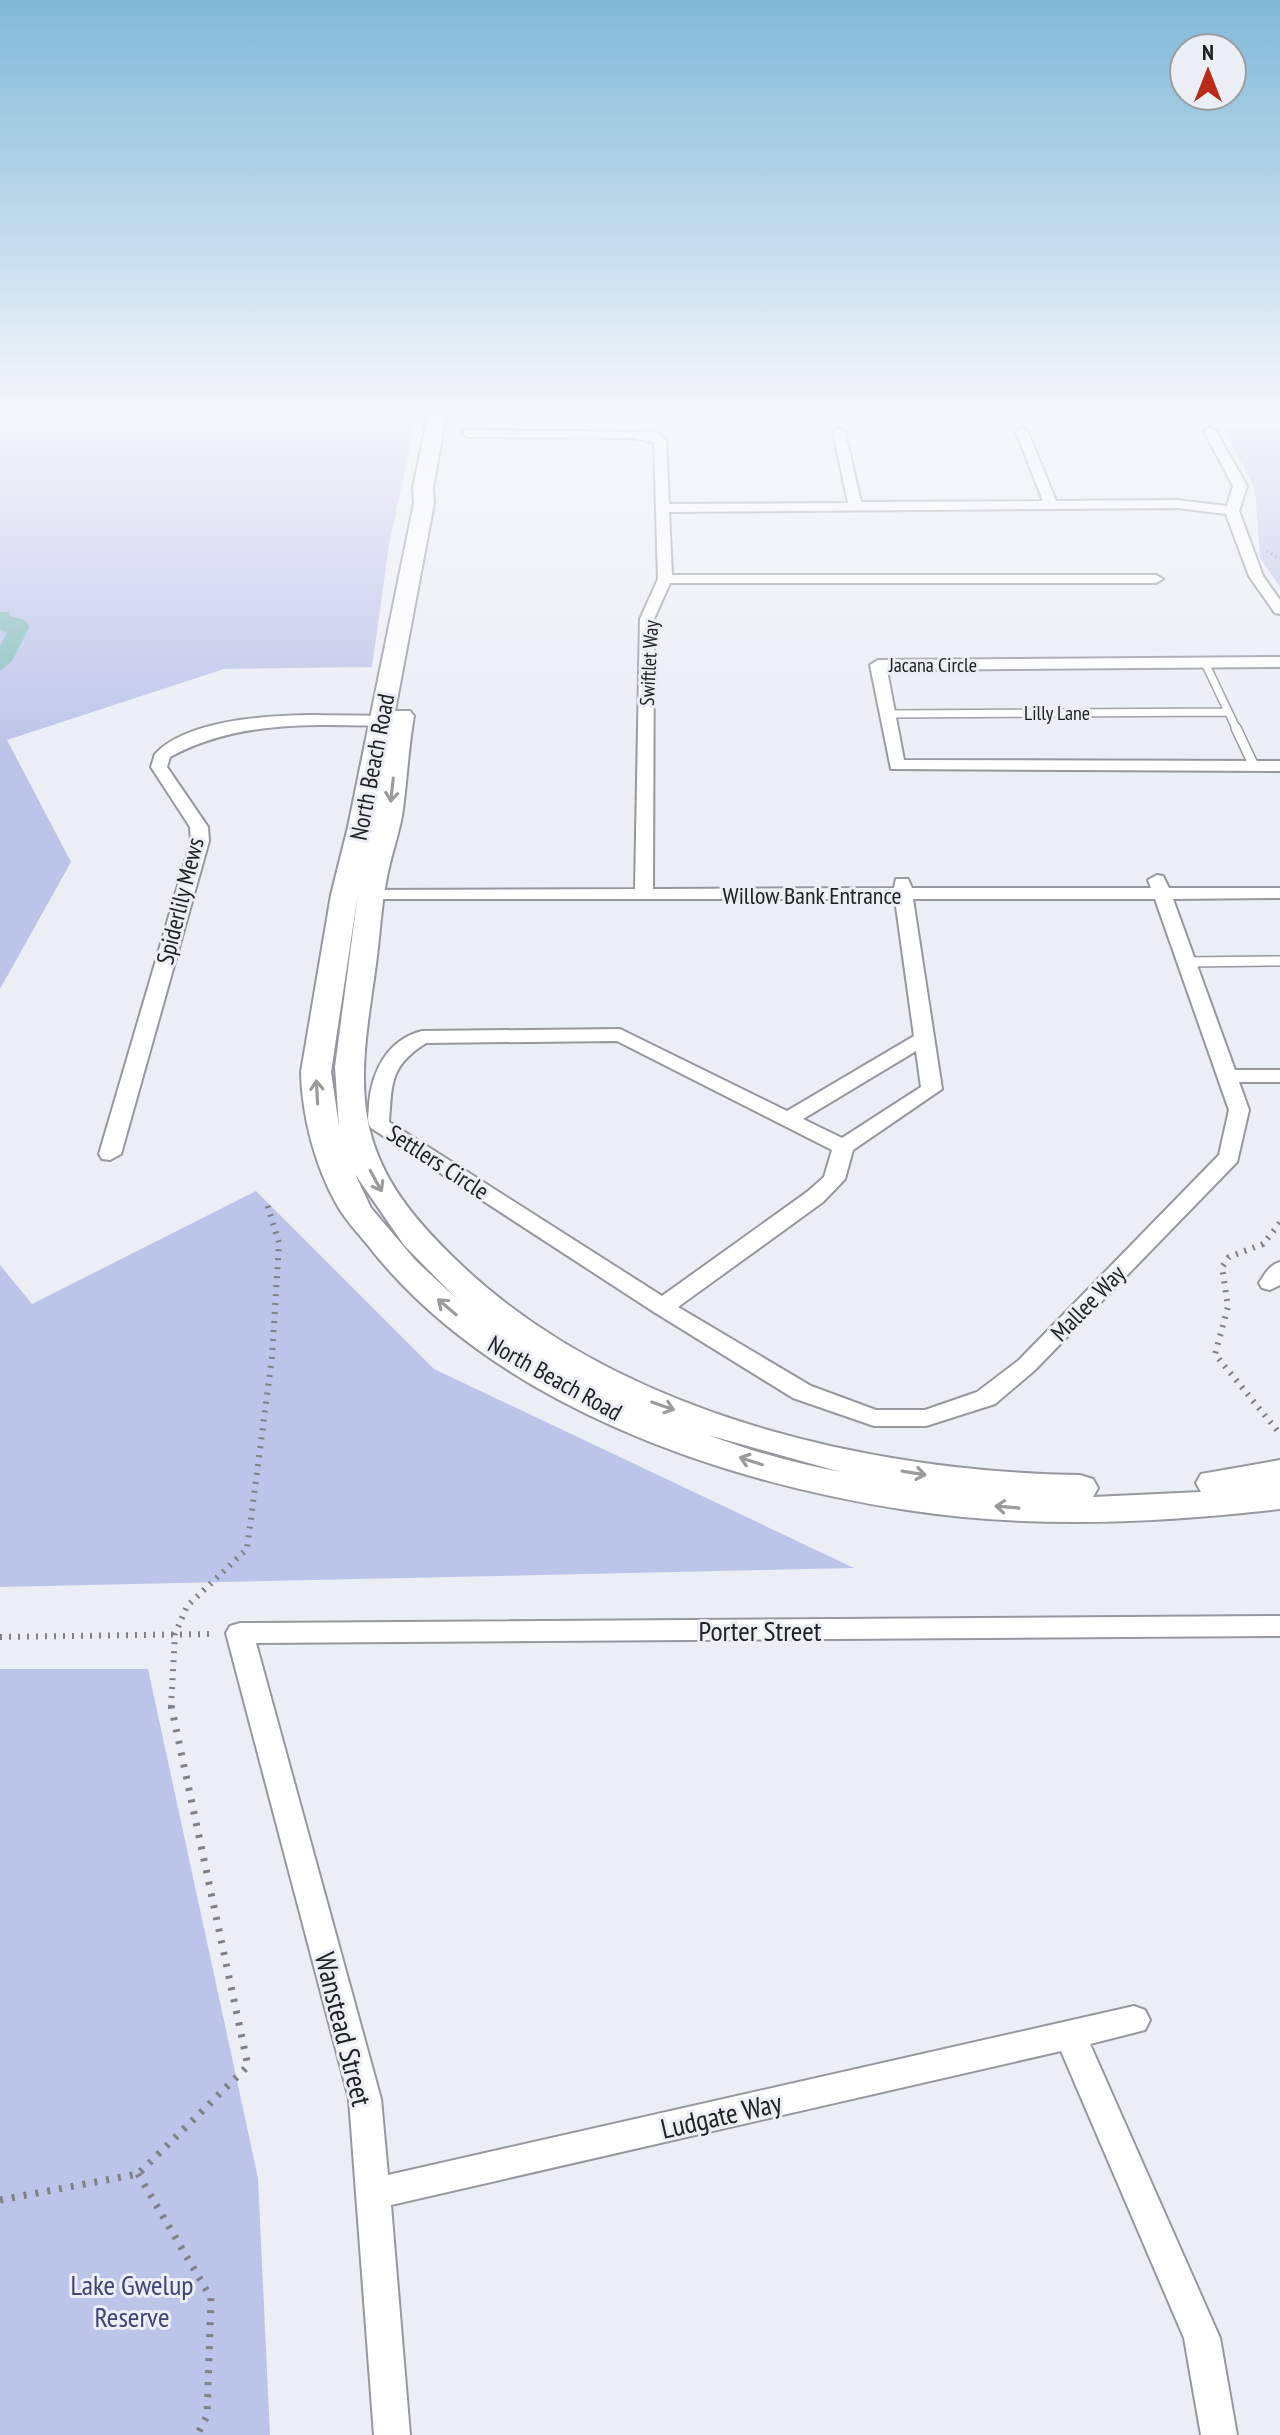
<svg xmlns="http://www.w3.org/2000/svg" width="1280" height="2435" font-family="'PT Sans Narrow',sans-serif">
  <rect width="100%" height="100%" fill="#eceef6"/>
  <path fill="#bdc4e9" d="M 0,409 L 418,409 L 389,545 L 372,667 L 224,669 L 7,740 L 71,862 L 0,989 Z
    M 1223,428 L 1280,428 L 1280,587 L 1260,558 L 1255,489 Z
    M 256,1191 L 434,1369 L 854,1568 L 0,1587 L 0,1265 L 32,1304 Z
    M 0,1669 L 148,1669 L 258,2178 L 270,2435 L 0,2435 Z"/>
  <path fill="#85bdbe" d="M 0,612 L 9,612 L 11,617 L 23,619 L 30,626 L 12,661 L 0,671 L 0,646 L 7,633 L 0,629 Z"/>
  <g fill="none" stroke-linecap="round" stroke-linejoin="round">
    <defs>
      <path id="lane-far1" d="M 1205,663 L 1237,730
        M 887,714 L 1227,712"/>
      <path id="lane" d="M 1236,728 L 1254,766
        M 1186,962 L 1280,961"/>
      <path id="street" d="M 1210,427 L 1216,431 L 1247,486 L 1239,511 L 1263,576 L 1280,600 L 1280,614 L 1275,613 L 1249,576 L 1226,514 L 1177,508 L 669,512 L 672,575 L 1156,575 L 1163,579 L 1156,583 L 670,583 L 654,619 L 653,889 L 894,888 L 896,879 L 908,879 L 912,888 L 1151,888 L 1148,880 L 1157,875 L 1163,876 L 1169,888 L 1280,888 L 1280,898 L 1173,899 L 1235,1070 L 1280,1070 L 1280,1082 L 1239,1082 L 1249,1110 L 1237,1162 L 1035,1370 L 995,1404 L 926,1426 L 874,1426 L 793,1398 L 654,1312 L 371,1128 C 366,1121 369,1113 369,1104 C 372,1071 387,1040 422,1031 L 620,1029 L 787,1111 L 914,1036 L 895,899 L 347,899 L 344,895 L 347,891 L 353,890 L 635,889 L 640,619 L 658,579 L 654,442 L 631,438 L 468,437 L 462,433 L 464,430 L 656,432 L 666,440 L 669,504 L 848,503 L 833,432 L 839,428 L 845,432 L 861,502 L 1043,501 L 1016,432 L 1022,428 L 1028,432 L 1056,501 L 1177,500 L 1227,506 L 1233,486 L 1204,431 ZM 913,899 L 1155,899 L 1229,1110 L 1219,1155 L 1019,1360 L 977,1392 L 925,1410 L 876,1410 L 811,1386 L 678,1307 L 823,1202 L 845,1179 L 853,1150 L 942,1089 ZM 617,1041 L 832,1150 L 824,1177 L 807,1192 L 662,1296 L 389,1122 C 392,1082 390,1066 426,1043 ZM 916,1051 L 921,1087 L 842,1138 L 803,1119 Z
        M 1280,657 L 1280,667 L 887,670 L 904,760 L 1280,761 L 1280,771 L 891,769 L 870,665 L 878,660 Z
        M 308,715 L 399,716 L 407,721 L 399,726 C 320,725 242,718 170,757 L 167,767 L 208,827 L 209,841 L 121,1154 L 110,1160 L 102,1159 L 99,1154 L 191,841 L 190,827 L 151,767 L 155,754 C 187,720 264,716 308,715 Z
        M 1280,1262 L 1280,1285 L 1270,1290 L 1262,1288 L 1259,1283 C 1265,1274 1269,1265 1280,1262 Z
        M 1280,1616 L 1280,1636 L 256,1643 L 381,2099 L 388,2175 L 1134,2006 L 1145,2010 L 1150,2020 L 1145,2030 L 1090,2044 L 1220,2338 L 1237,2435 L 1201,2435 L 1184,2338 L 1061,2051 L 391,2205 L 410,2435 L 374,2435 L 349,2099 L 226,1633 L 230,1626 L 240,1623 Z"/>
      <path id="secondary" d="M 429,409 L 447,409 L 433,488 L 434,503 L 395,711 L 410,711 L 414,716 C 408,749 407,783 402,816 C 398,837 391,856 387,877 C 381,906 380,935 376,964 C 369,1018 357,1073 369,1127 C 381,1180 415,1220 453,1257 C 610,1412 865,1472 1080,1475 L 1093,1479 L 1098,1488 L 1093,1497 L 1201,1492 L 1196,1483 L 1201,1474 L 1280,1460 L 1280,1509 C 1156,1523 1031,1529 907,1510 C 718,1481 498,1405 374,1253 C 362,1237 347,1223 337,1205 C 315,1166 302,1116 301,1072 L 331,895 L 348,827 L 414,503 L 413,488 ZM 358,893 L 335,1067 L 339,1126 L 331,1072 ZM 355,1174 L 404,1245 L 458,1300 L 416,1261 L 371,1208 ZM 708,1435 L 841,1472 C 796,1464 751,1451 708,1435 Z"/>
    </defs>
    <use href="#lane-far1" stroke="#96979f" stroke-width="10"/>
    <use href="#lane" stroke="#96979f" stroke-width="12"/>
    <use href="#street" stroke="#96979f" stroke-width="4"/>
    <use href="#secondary" stroke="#96979f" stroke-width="4"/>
    <path stroke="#808186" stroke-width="3" stroke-dasharray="1 4" stroke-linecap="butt" d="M 1267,551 L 1280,559"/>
    <path stroke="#808186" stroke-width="6" stroke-dasharray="2 7" stroke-linecap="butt" d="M 1280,1223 L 1263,1244 L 1229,1257 L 1222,1267 L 1228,1307 L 1215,1354 L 1280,1434
      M 0,1637 L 215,1634
      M 171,1707 L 175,1634 L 187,1606 L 247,1549 L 272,1357 L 279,1243 L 266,1201"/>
    <path stroke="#808186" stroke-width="7" stroke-dasharray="3 9" stroke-linecap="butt" d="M 138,2174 L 211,2298 L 207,2416 L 197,2435
      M 0,2200 L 138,2174 L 248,2066 L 171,1705"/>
    <use href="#lane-far1" stroke="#fff" stroke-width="7"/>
    <use href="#lane" stroke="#fff" stroke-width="9"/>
    <use href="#street" fill="#fff" fill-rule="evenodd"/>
    <use href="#secondary" fill="#fff" fill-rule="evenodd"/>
  </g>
  <defs><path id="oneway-shaft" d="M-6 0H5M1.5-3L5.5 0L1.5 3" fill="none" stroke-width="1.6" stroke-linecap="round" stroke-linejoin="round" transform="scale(2)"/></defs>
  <g stroke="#9b9b9c">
    <use href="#oneway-shaft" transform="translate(392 790) rotate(96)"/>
    <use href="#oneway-shaft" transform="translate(317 1092) rotate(-93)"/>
    <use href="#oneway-shaft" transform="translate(376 1181) rotate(61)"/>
    <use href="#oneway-shaft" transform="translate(447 1307) rotate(-140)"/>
    <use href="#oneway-shaft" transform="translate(663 1406) rotate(19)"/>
    <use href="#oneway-shaft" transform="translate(751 1461) rotate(-162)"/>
    <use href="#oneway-shaft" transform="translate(914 1473) rotate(9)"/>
    <use href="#oneway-shaft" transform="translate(1007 1507) rotate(-175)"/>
  </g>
  <linearGradient id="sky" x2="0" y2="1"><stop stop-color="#80b8d7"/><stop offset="0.55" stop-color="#f6f7fb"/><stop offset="1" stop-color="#f6f7fb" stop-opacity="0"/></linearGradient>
  <rect width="1280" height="750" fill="url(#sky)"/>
  <g text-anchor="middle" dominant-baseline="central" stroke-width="6" stroke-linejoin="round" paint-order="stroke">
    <g font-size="20" fill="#202124" stroke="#eceef6">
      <text transform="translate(649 663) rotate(-87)">Swiftlet Way</text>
      <text x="933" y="665">Jacana Circle</text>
      <text x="1057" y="713">Lilly Lane</text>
    </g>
    <g font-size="24" fill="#202124" stroke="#eceef6">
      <text transform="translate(372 767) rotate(-79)">North Beach Road</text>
      <text x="812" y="895">Willow Bank Entrance</text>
      <text transform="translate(180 901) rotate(-76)">Spiderlily Mews</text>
      <text transform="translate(438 1162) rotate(33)">Settlers Circle</text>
      <text transform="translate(1088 1303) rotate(-46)">Mallee Way</text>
      <text transform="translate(555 1378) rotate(29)">North Beach Road</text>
    </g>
    <g font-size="28" fill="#202124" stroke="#eceef6">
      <text x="760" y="1630">Porter Street</text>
      <text transform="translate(344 2029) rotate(76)">Wanstead Street</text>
      <text transform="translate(721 2115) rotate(-13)">Ludgate Way</text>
    </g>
    <g font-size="28" fill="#3e4479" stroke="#eceef6">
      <text x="132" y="2284">Lake Gwelup<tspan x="132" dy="32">Reserve</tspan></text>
    </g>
  </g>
  <g transform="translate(1208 72)"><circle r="38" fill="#eceef6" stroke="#9a9ca2" stroke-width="2"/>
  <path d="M0-6L14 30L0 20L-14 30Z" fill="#b82b18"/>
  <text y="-12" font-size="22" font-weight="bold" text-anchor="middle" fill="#202124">N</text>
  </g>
</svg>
